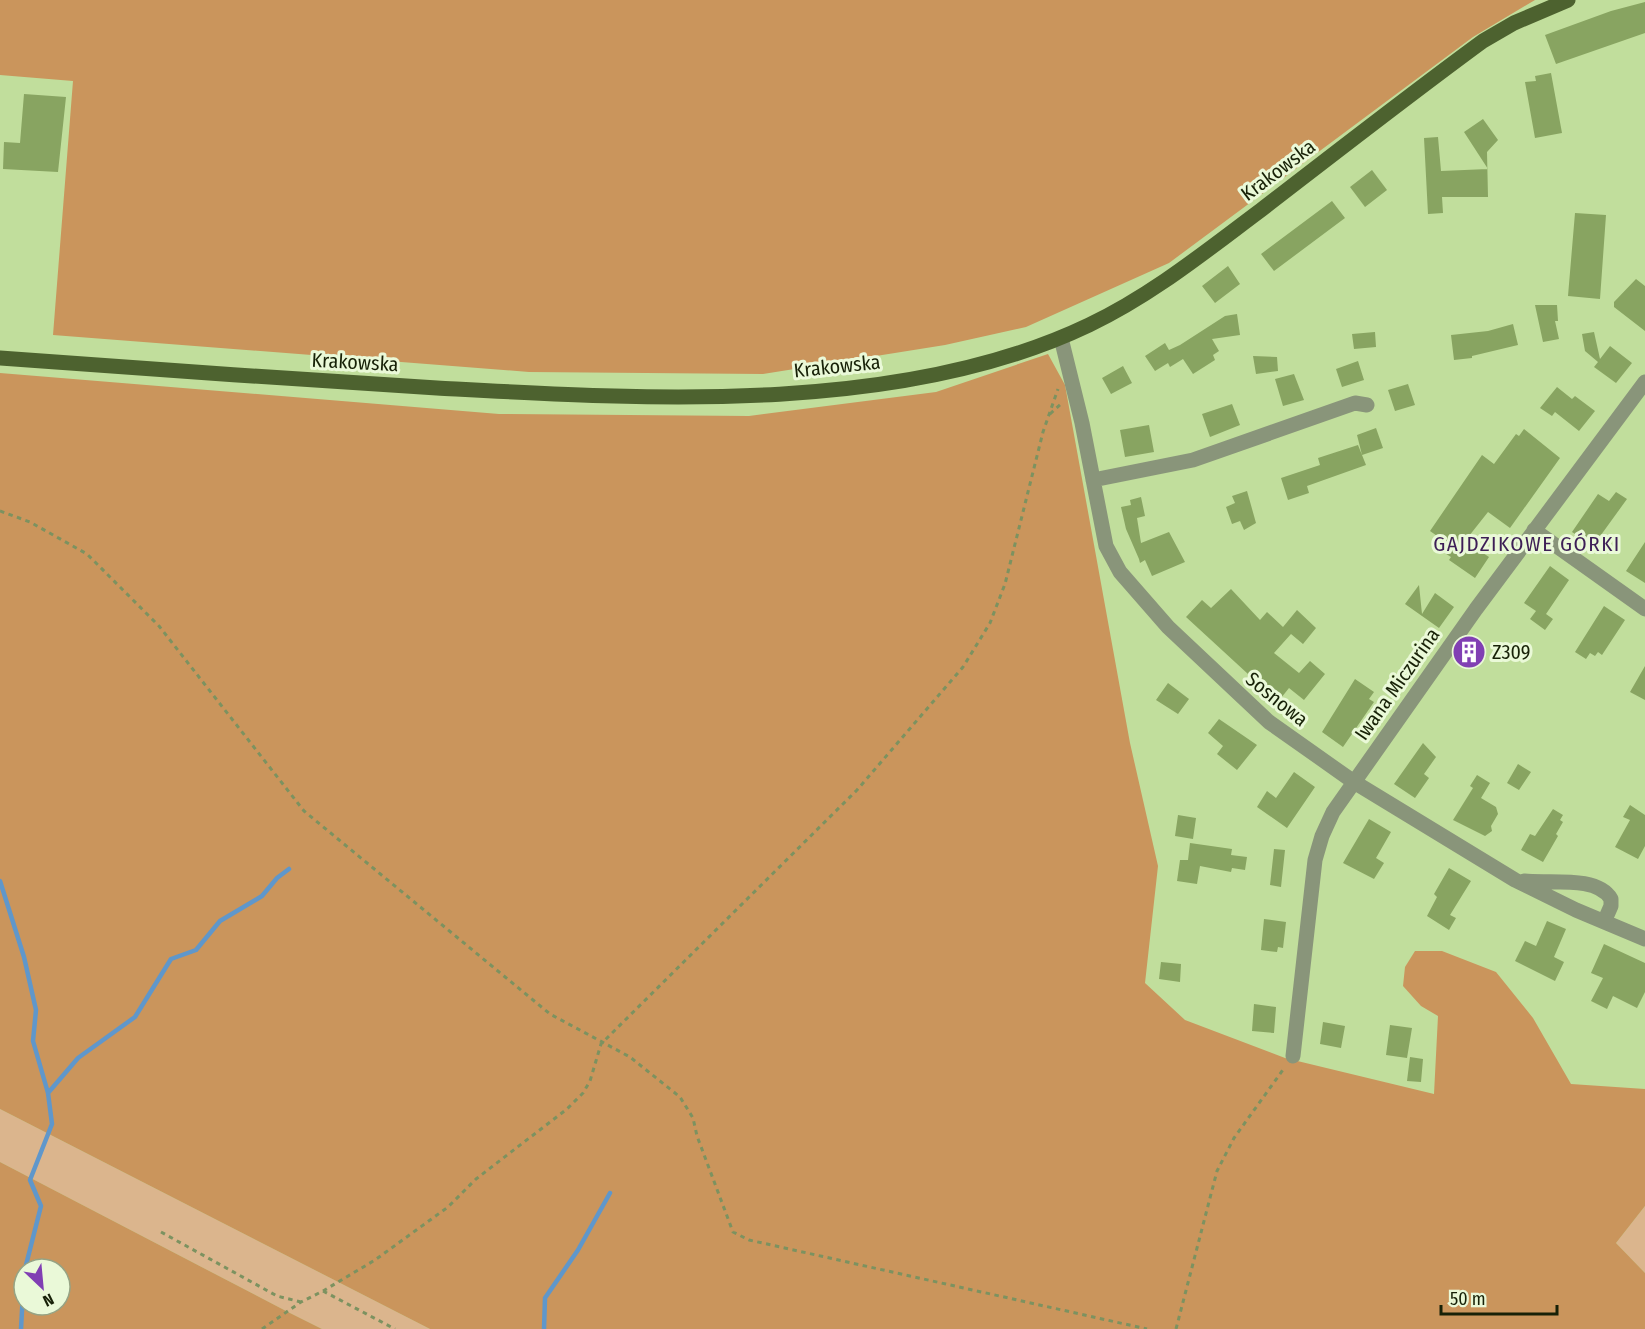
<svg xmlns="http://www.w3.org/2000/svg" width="1645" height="1329" font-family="'Fira Sans Condensed',sans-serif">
  <rect width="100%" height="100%" fill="#c1de9c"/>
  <path fill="#dbb58d" d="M 0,1109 L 430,1329 L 322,1329 L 288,1312 L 0,1162 Z
    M 1645,1206 L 1645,1273 L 1616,1243 Z"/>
  <path fill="#ca955c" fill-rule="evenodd" d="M 0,0 L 1535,0 L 1473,37 L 1169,263 L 1026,327 L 945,345 L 763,374 L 529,372 L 53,335 L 73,81 L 0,75 Z
    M 1048,354 L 1065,385 L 1130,743 L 1158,866 L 1145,983 L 1185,1020 L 1285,1058 L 1434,1094 L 1438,1016 L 1421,1006 L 1403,986 L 1405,967 L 1415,951 L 1442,951 L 1496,972 L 1533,1018 L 1571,1084 L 1645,1089 L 1645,1206 L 1616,1243 L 1645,1273 L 1645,1329 L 430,1329 L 0,1109 L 0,373 L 499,414 L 749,416 L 936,392 Z
    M 0,1162 L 288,1312 L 322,1329 L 0,1329 ZM 24,1269 L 60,1269 L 60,1305 L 24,1305 Z"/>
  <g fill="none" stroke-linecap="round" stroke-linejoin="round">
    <path stroke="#5f97cb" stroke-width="4.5" d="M 0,881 L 24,957 L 36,1010 L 33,1041 L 48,1093 L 52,1124 L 30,1180 L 41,1206 L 25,1269
      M 48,1093 L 78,1058 L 135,1017 L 171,959 L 196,950 L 220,921 L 262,896 L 277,878 L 289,869
      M 21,1329 L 24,1274
      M 544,1329 L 545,1298 L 578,1250 L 610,1193"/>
  </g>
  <path fill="#88a461" d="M 1645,2 L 1645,33 L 1556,64 L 1545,35 L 1611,11 Z
    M 1551,73 L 1562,133 L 1535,138 L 1525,82 L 1536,81 L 1535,76 Z
    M 24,94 L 66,97 L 58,172 L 3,169 L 4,142 L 20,143 Z
    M 1483,119 L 1498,140 L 1487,152 L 1488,197 L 1442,197 L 1443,213 L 1428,214 L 1424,138 L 1438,137 L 1441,171 L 1488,169 L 1464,132 Z
    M 1372,170 L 1387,190 L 1365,207 L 1350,187 Z
    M 1332,201 L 1345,218 L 1274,271 L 1261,254 Z
    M 1575,213 L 1606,215 L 1600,299 L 1568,296 Z
    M 1228,266 L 1240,284 L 1215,303 L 1202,286 Z
    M 1636,279 L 1645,286 L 1645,331 L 1614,307 L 1614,302 Z
    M 1535,305 L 1557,305 L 1558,321 L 1555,321 L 1559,339 L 1543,342 Z
    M 1237,314 L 1240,335 L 1212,339 L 1219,351 L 1213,355 L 1215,360 L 1193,374 L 1183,359 L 1170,367 L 1168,363 L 1155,371 L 1145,356 L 1165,343 L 1169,350 L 1180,345 L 1225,316 Z
    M 1513,324 L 1518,345 L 1472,356 L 1472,358 L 1454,360 L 1451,335 L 1488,331 Z
    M 1375,332 L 1376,347 L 1354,349 L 1352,334 Z
    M 1594,332 L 1600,359 L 1610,346 L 1632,363 L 1616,383 L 1594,367 L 1598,362 L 1585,351 L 1582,334 Z
    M 1253,356 L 1277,357 L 1278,371 L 1256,374 Z
    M 1358,361 L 1364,380 L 1342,387 L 1336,369 Z
    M 1123,366 L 1132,383 L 1111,394 L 1102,378 Z
    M 1294,374 L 1304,400 L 1283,406 L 1275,379 Z
    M 1408,384 L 1415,405 L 1395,411 L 1388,390 Z
    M 1557,387 L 1572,399 L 1575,396 L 1595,411 L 1579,431 L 1555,412 L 1552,416 L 1540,408 Z
    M 1232,404 L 1240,425 L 1210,437 L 1202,414 Z
    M 1149,425 L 1154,452 L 1125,457 L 1120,430 Z
    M 1376,428 L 1383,448 L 1362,455 L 1366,465 L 1307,486 L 1309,493 L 1288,500 L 1281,478 L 1320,465 L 1318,458 L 1358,445 L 1362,455 L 1357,435 Z
    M 1524,429 L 1560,458 L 1510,528 L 1488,512 L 1465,541 L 1489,557 L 1475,578 L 1449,560 L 1451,557 L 1443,552 L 1450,545 L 1430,531 L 1482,455 L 1494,464 L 1516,434 L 1519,436 Z
    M 1247,491 L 1256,523 L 1244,530 L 1240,521 L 1232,524 L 1226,507 L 1235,503 L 1232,496 Z
    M 1616,492 L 1627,499 L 1593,546 L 1572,532 L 1598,494 L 1609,501 Z
    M 1141,497 L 1145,516 L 1137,518 L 1141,543 L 1169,532 L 1185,562 L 1152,576 L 1145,560 L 1140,563 L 1139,559 L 1126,529 L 1121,507 L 1131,505 L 1130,500 Z
    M 1645,542 L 1645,583 L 1626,571 Z
    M 1550,566 L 1569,580 L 1546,614 L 1553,619 L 1545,630 L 1530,619 L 1536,611 L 1524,603 Z
    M 1419,585 L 1422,614 L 1435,593 L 1454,607 L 1439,628 L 1405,604 Z
    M 1231,589 L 1260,620 L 1267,612 L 1283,627 L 1297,610 L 1316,628 L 1303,644 L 1291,634 L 1274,653 L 1299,673 L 1310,661 L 1325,674 L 1304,700 L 1289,688 L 1281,698 L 1249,672 L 1248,674 L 1186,617 L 1202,600 L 1211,608 Z
    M 1604,606 L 1625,620 L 1602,655 L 1598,652 L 1595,656 L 1590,653 L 1586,659 L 1575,652 Z
    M 1645,666 L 1645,700 L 1630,692 Z
    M 1355,679 L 1374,692 L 1369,699 L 1374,702 L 1343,747 L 1322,732 Z
    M 1168,683 L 1189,699 L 1178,714 L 1156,700 Z
    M 1219,719 L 1257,745 L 1237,770 L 1217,754 L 1223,746 L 1208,733 Z
    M 1423,743 L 1436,757 L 1424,774 L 1429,778 L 1415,798 L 1394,784 Z
    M 1518,764 L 1531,772 L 1519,790 L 1507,783 Z
    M 1294,772 L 1315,787 L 1287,828 L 1257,807 L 1267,791 L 1276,798 Z
    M 1477,775 L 1490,783 L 1481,798 L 1496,807 L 1498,814 L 1491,826 L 1492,831 L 1485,836 L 1453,820 L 1473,788 L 1470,786 Z
    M 1630,805 L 1645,815 L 1645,846 L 1638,859 L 1615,847 L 1630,820 L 1623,817 Z
    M 1553,809 L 1563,815 L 1560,820 L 1563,822 L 1556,834 L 1558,836 L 1543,862 L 1521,850 L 1530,834 L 1535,836 Z
    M 1178,815 L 1196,818 L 1193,839 L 1175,836 Z
    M 1369,819 L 1391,832 L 1376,858 L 1384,863 L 1374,879 L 1343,863 Z
    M 1190,843 L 1232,849 L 1231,855 L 1247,857 L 1245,870 L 1232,868 L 1231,872 L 1200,866 L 1197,884 L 1177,881 L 1180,860 L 1188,860 Z
    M 1274,849 L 1285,850 L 1281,887 L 1270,885 Z
    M 1449,868 L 1471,881 L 1450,915 L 1456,918 L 1449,930 L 1427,916 L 1437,897 L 1434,894 Z
    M 1264,919 L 1286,922 L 1283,948 L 1278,947 L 1277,952 L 1261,950 Z
    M 1547,921 L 1566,929 L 1554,957 L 1564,962 L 1555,981 L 1515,961 L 1525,941 L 1536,946 Z
    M 1604,944 L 1645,963 L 1645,992 L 1637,1008 L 1613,996 L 1607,1009 L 1591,1001 L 1603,978 L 1591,973 Z
    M 1161,962 L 1181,964 L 1180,982 L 1159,979 Z
    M 1254,1004 L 1276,1007 L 1274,1033 L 1252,1031 Z
    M 1323,1022 L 1345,1026 L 1341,1048 L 1320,1044 Z
    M 1390,1025 L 1412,1028 L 1407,1058 L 1386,1055 Z
    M 1410,1057 L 1423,1059 L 1421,1082 L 1407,1081 Z"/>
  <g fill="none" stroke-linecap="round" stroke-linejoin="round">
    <path stroke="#7c9260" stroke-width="3" stroke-dasharray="4.5 4.5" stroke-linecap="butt" d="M 1050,414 L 1063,402
      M 0,511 L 30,522 L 87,554 L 159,626 L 304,811 L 550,1014 L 630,1057 L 680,1097 L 693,1118 L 697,1136 L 733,1232 L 749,1240 L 1147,1329
      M 161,1232 L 277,1296 L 301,1302
      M 323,1291 L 395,1329
      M 262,1329 L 301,1302 L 323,1291 L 375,1260 L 448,1207 L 476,1179 L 567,1109 L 583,1093 L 590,1081 L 601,1044 L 857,790 L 963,667 L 990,623 L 1005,584 L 1043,432 L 1058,389
      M 1176,1329 L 1217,1171 L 1234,1138 L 1285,1067"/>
    <path stroke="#89957a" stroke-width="15" d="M 1061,338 L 1082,423 L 1106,546 L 1120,572 L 1168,627 L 1269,722 L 1354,782 L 1515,880 L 1576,910 L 1645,939
      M 1093,480 L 1193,460 L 1355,403 L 1367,405
      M 1534,530 L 1645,609
      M 1524,881 C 1548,884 1597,875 1611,899 L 1611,906 L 1604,922
      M 1293,1056 L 1315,860 L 1322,836 L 1333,812 L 1476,609 L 1645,382"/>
    <path stroke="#4d622f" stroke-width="15" d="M 0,358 C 146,369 291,379 437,388 C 643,399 899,416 1089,325 C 1152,295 1206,251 1261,210 C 1335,153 1408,96 1483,41 L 1514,23 L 1568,0"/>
  </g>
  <defs>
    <symbol id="building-disc" viewBox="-11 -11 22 22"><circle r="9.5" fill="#813fb3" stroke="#eaf9d8"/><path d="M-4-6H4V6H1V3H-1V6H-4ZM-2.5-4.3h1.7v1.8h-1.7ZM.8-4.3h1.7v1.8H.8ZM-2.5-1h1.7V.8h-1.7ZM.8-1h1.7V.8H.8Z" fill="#fff"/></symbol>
  </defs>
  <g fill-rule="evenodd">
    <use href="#building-disc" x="1450" y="633" width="38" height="38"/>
  </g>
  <g text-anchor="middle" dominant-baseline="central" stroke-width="6" stroke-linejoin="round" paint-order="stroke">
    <g font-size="20" fill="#172107" stroke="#eaf9d8">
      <text transform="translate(1278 170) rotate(-37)">Krakowska</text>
      <text transform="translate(355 362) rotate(3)">Krakowska</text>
      <text transform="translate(837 366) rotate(-6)">Krakowska</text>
      <text transform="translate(1397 684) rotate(-55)">Iwana Miczurina</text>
      <text transform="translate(1277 699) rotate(39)">Sosnowa</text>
    </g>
    <g font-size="20" fill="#172107" stroke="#eaf9d8" text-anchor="start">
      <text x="1492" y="652">Z309</text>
    </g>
    <g font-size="21" letter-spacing="1.5" fill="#3d1e56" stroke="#eaf9d8">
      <text x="1527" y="544">GAJDZIKOWE GÓRKI</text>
    </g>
  </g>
  <g transform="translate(42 1287) rotate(154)"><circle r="28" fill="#eaf9d8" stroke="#96a384" stroke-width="1.5"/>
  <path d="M0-4.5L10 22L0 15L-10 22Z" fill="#813fb3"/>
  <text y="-9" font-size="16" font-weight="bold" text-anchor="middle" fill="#172107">N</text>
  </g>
  <path d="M1441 1305v9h116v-9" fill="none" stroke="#172107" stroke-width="3"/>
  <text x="1450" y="1305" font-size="18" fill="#172107" stroke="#eaf9d8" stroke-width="4.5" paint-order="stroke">50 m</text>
</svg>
